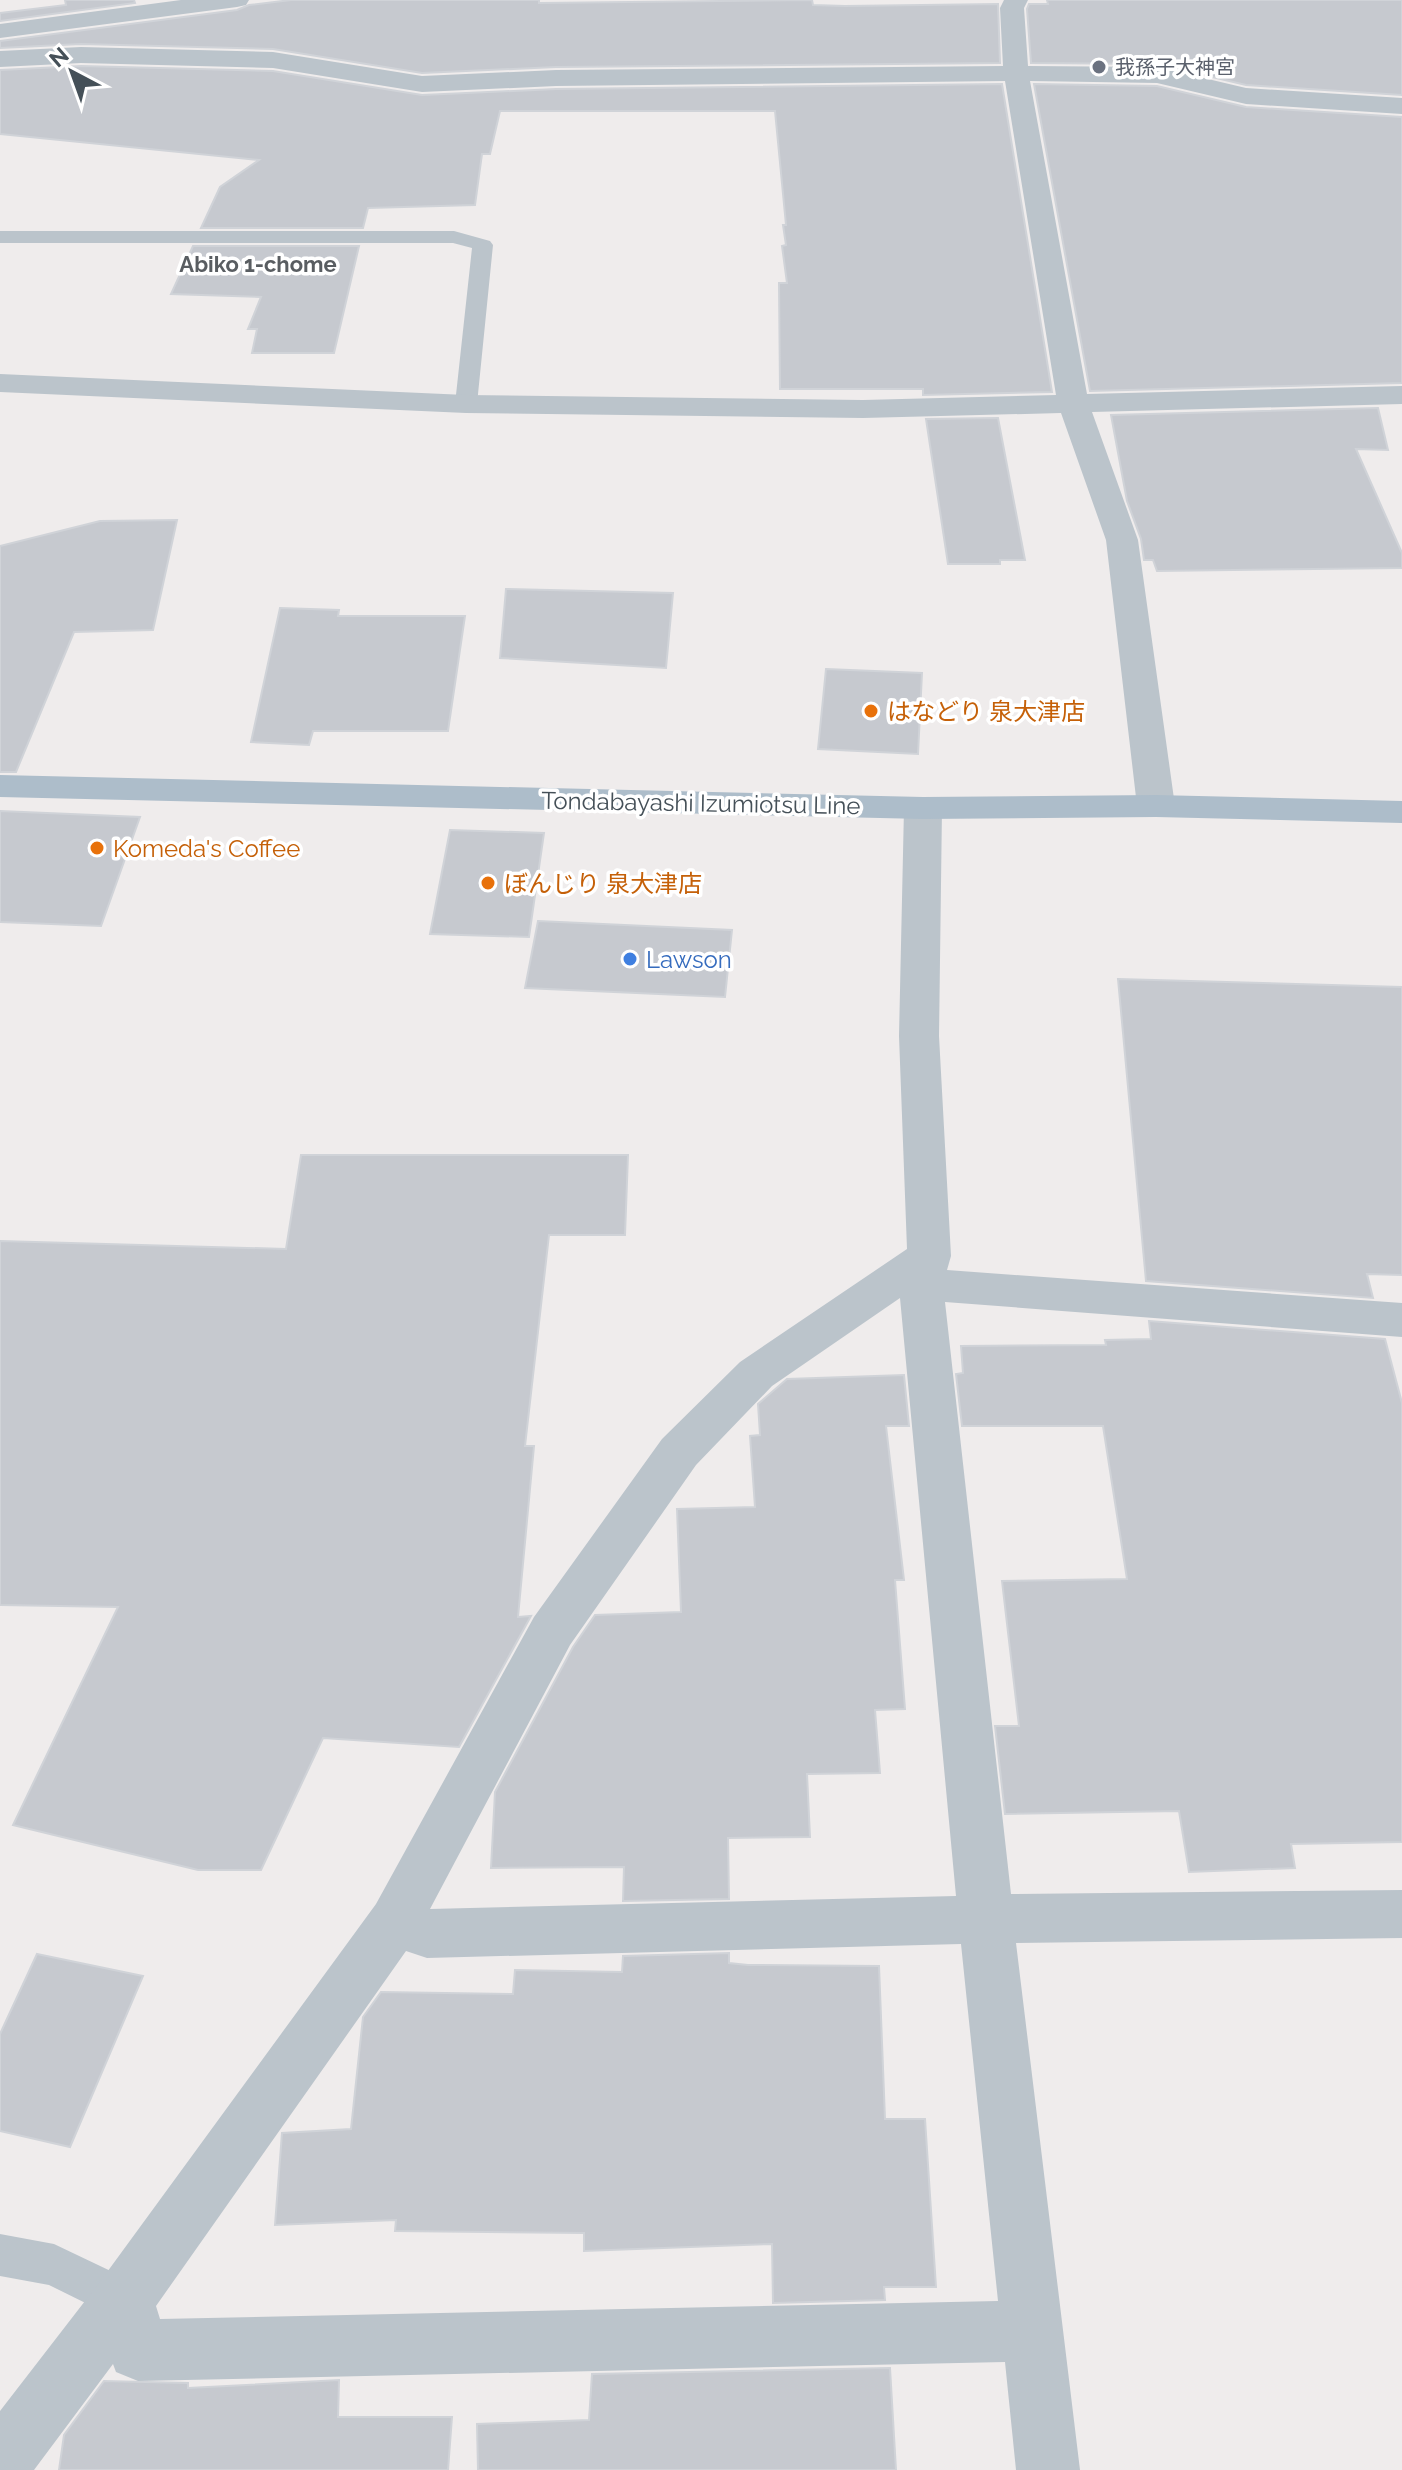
<svg xmlns="http://www.w3.org/2000/svg" width="1402" height="2470" font-family="Raleway,'Noto Sans JP',sans-serif">
  <rect width="100%" height="100%" fill="#efecec"/>
  <path fill="#c6c9cf" stroke="#d0d3d8" stroke-width="2" d="M 65,0 L 134,0 L 135,3 L 0,21 L 0,13 L 66,5 Z
    M 291,0 L 539,0 L 539,3 L 812,0 L 813,5 L 845,6 L 998,4 L 1000,63 L 556,67 L 422,73 L 273,49 L 81,44 L 0,48 L 0,41 L 237,10 L 249,5 Z
    M 1047,0 L 1402,0 L 1402,95 L 1246,85 L 1157,64 L 1031,63 L 1027,9 L 1029,4 L 1048,4 Z
    M 81,66 L 273,71 L 422,95 L 556,89 L 1002,84 L 1052,392 L 923,395 L 923,389 L 780,389 L 779,283 L 787,283 L 782,246 L 786,245 L 783,225 L 786,225 L 775,111 L 500,111 L 490,154 L 482,154 L 475,205 L 368,208 L 363,228 L 201,228 L 220,187 L 259,160 L 0,134 L 0,70 Z
    M 1034,84 L 1157,86 L 1246,107 L 1402,117 L 1402,383 L 1090,391 Z
    M 193,246 L 359,246 L 334,353 L 252,353 L 257,329 L 248,329 L 261,297 L 171,294 Z
    M 1378,408 L 1388,450 L 1356,449 L 1402,553 L 1402,568 L 1157,571 L 1153,560 L 1144,560 L 1141,539 L 1127,501 L 1111,415 Z
    M 998,418 L 1025,560 L 1000,560 L 1000,564 L 948,564 L 926,419 Z
    M 177,520 L 153,630 L 74,632 L 16,772 L 0,772 L 0,546 L 100,521 Z
    M 506,589 L 673,593 L 666,668 L 500,658 Z
    M 280,608 L 339,610 L 338,616 L 465,616 L 448,731 L 313,731 L 309,745 L 251,742 Z
    M 826,669 L 922,673 L 918,754 L 818,749 Z
    M 0,811 L 140,817 L 101,926 L 0,922 Z
    M 450,830 L 544,833 L 529,937 L 430,934 Z
    M 538,921 L 732,930 L 725,997 L 525,988 Z
    M 1118,979 L 1402,987 L 1402,1275 L 1367,1274 L 1373,1298 L 1146,1281 Z
    M 301,1155 L 628,1155 L 625,1235 L 549,1235 L 525,1446 L 534,1446 L 518,1617 L 531,1616 L 459,1747 L 323,1738 L 261,1870 L 198,1870 L 13,1825 L 118,1607 L 0,1605 L 0,1241 L 286,1249 Z
    M 1149,1321 L 1385,1339 L 1402,1403 L 1402,1842 L 1291,1844 L 1295,1868 L 1189,1872 L 1179,1811 L 1005,1814 L 995,1726 L 1019,1726 L 1002,1581 L 1127,1579 L 1103,1426 L 962,1426 L 956,1374 L 963,1373 L 961,1346 L 1106,1345 L 1105,1340 L 1151,1339 Z
    M 904,1375 L 909,1426 L 886,1426 L 904,1580 L 895,1580 L 905,1709 L 875,1710 L 880,1773 L 807,1774 L 810,1837 L 728,1838 L 729,1899 L 623,1901 L 624,1867 L 491,1868 L 495,1792 L 573,1647 L 595,1615 L 681,1612 L 677,1509 L 755,1507 L 750,1436 L 760,1435 L 758,1404 L 787,1379 Z
    M 729,1953 L 729,1963 L 748,1965 L 879,1966 L 885,2119 L 925,2119 L 936,2287 L 884,2287 L 885,2300 L 773,2303 L 772,2244 L 584,2251 L 584,2233 L 395,2231 L 396,2220 L 275,2225 L 282,2133 L 351,2129 L 363,2017 L 381,1992 L 513,1994 L 515,1970 L 622,1972 L 623,1956 Z
    M 37,1954 L 143,1976 L 70,2147 L 0,2131 L 0,2034 Z
    M 890,2368 L 896,2470 L 478,2470 L 477,2424 L 589,2420 L 592,2374 Z
    M 339,2380 L 338,2417 L 452,2417 L 448,2470 L 59,2470 L 64,2435 L 104,2381 L 188,2383 L 188,2388 Z"/>
  <g fill="none" stroke-linecap="round" stroke-linejoin="round">
    <path fill="#bbc4cb" fill-rule="evenodd" d="M 0,231 L 454,231 L 490,241 L 493,245 L 477,404 L 466,411 L 455,404 L 472,248 L 453,243 L 0,243 Z
      M 0,2234 L 54,2244 L 140,2285 L 146,2300 L 140,2315 L 124,2322 L 49,2285 L 0,2276 Z"/>
    <path fill="#bbc4cb" fill-rule="evenodd" d="M 181,0 L 249,0 L 246,5 L 237,7 L 0,38 L 0,24 Z
      M 1004,0 L 1028,0 L 1024,8 L 1028,66 L 1157,67 L 1246,88 L 1402,98 L 1402,114 L 1246,104 L 1157,83 L 1030,81 L 1087,394 L 1402,386 L 1402,404 L 1092,412 L 1138,540 L 1175,806 L 1169,814 L 1156,817 L 1143,814 L 1137,806 L 1106,540 L 1061,413 L 863,418 L 466,413 L 0,392 L 0,374 L 466,395 L 863,400 L 1056,395 L 1005,81 L 556,86 L 422,92 L 273,68 L 81,63 L 0,67 L 0,51 L 81,47 L 273,52 L 422,76 L 556,70 L 1003,66 L 1000,8 Z
      M 923,797 L 936,800 L 942,808 L 939,1036 L 951,1256 L 947,1270 L 1402,1303 L 1402,1337 L 945,1302 L 1011,1894 L 1402,1890 L 1402,1938 L 1016,1943 L 1080,2470 L 1016,2470 L 1005,2362 L 138,2381 L 116,2372 L 113,2364 L 34,2470 L 0,2470 L 0,2411 L 102,2279 L 376,1904 L 534,1617 L 662,1439 L 740,1362 L 907,1249 L 899,1036 L 904,808 L 910,800 ZM 900,1298 L 956,1896 L 430,1909 L 570,1645 L 696,1465 L 772,1386 ZM 961,1944 L 998,2301 L 160,2319 L 156,2306 L 406,1951 L 427,1958 Z"/>
    <path fill="#adbdca" fill-rule="evenodd" d="M 0,775 L 923,797 L 1156,795 L 1402,801 L 1402,823 L 1156,817 L 923,819 L 0,797 Z"/>
  </g>
  <circle fill="#6b7280" stroke="#fff" stroke-width="3" cx="1099" cy="67" r="8"/>
  <g fill="#e8710a" stroke="#fff" stroke-width="3">
    <circle cx="871" cy="711" r="8"/>
    <circle cx="97" cy="848" r="8"/>
    <circle cx="488" cy="883" r="8"/>
  </g>
  <circle fill="#3f7fe0" stroke="#fff" stroke-width="3" cx="630" cy="959" r="8"/>
  <g text-anchor="middle" dominant-baseline="central" stroke-width="7" stroke-linejoin="round" paint-order="stroke">
    <g font-size="20" fill="#5b616d" stroke="#fff" text-anchor="start">
      <text x="1115" y="67">我孫子大神宮</text>
    </g>
    <g font-size="22" font-weight="bold" fill="#595d61" stroke="#fff">
      <text x="258" y="264">Abiko 1-chome</text>
    </g>
    <g font-size="24" fill="#c56008" stroke="#fff" text-anchor="start">
      <text x="887" y="711">はなどり 泉大津店</text>
      <text x="113" y="848">Komeda's Coffee</text>
      <text x="504" y="883">ぼんじり 泉大津店</text>
    </g>
    <g font-size="24" fill="#455058" stroke="#fff">
      <text transform="translate(701 803) rotate(1)">Tondabayashi Izumiotsu Line</text>
    </g>
    <g font-size="24" fill="#366cbe" stroke="#fff" text-anchor="start">
      <text x="646" y="959">Lawson</text>
    </g>
  </g>
  <g transform="translate(72 72) rotate(319)" stroke="#ffffff" stroke-width="6" paint-order="stroke">
  <path d="M0-6L14 30L0 20L-14 30Z" fill="#455058"/>
  <text y="-12" font-size="22" font-weight="bold" text-anchor="middle" fill="#455058">N</text>
  </g>
</svg>
